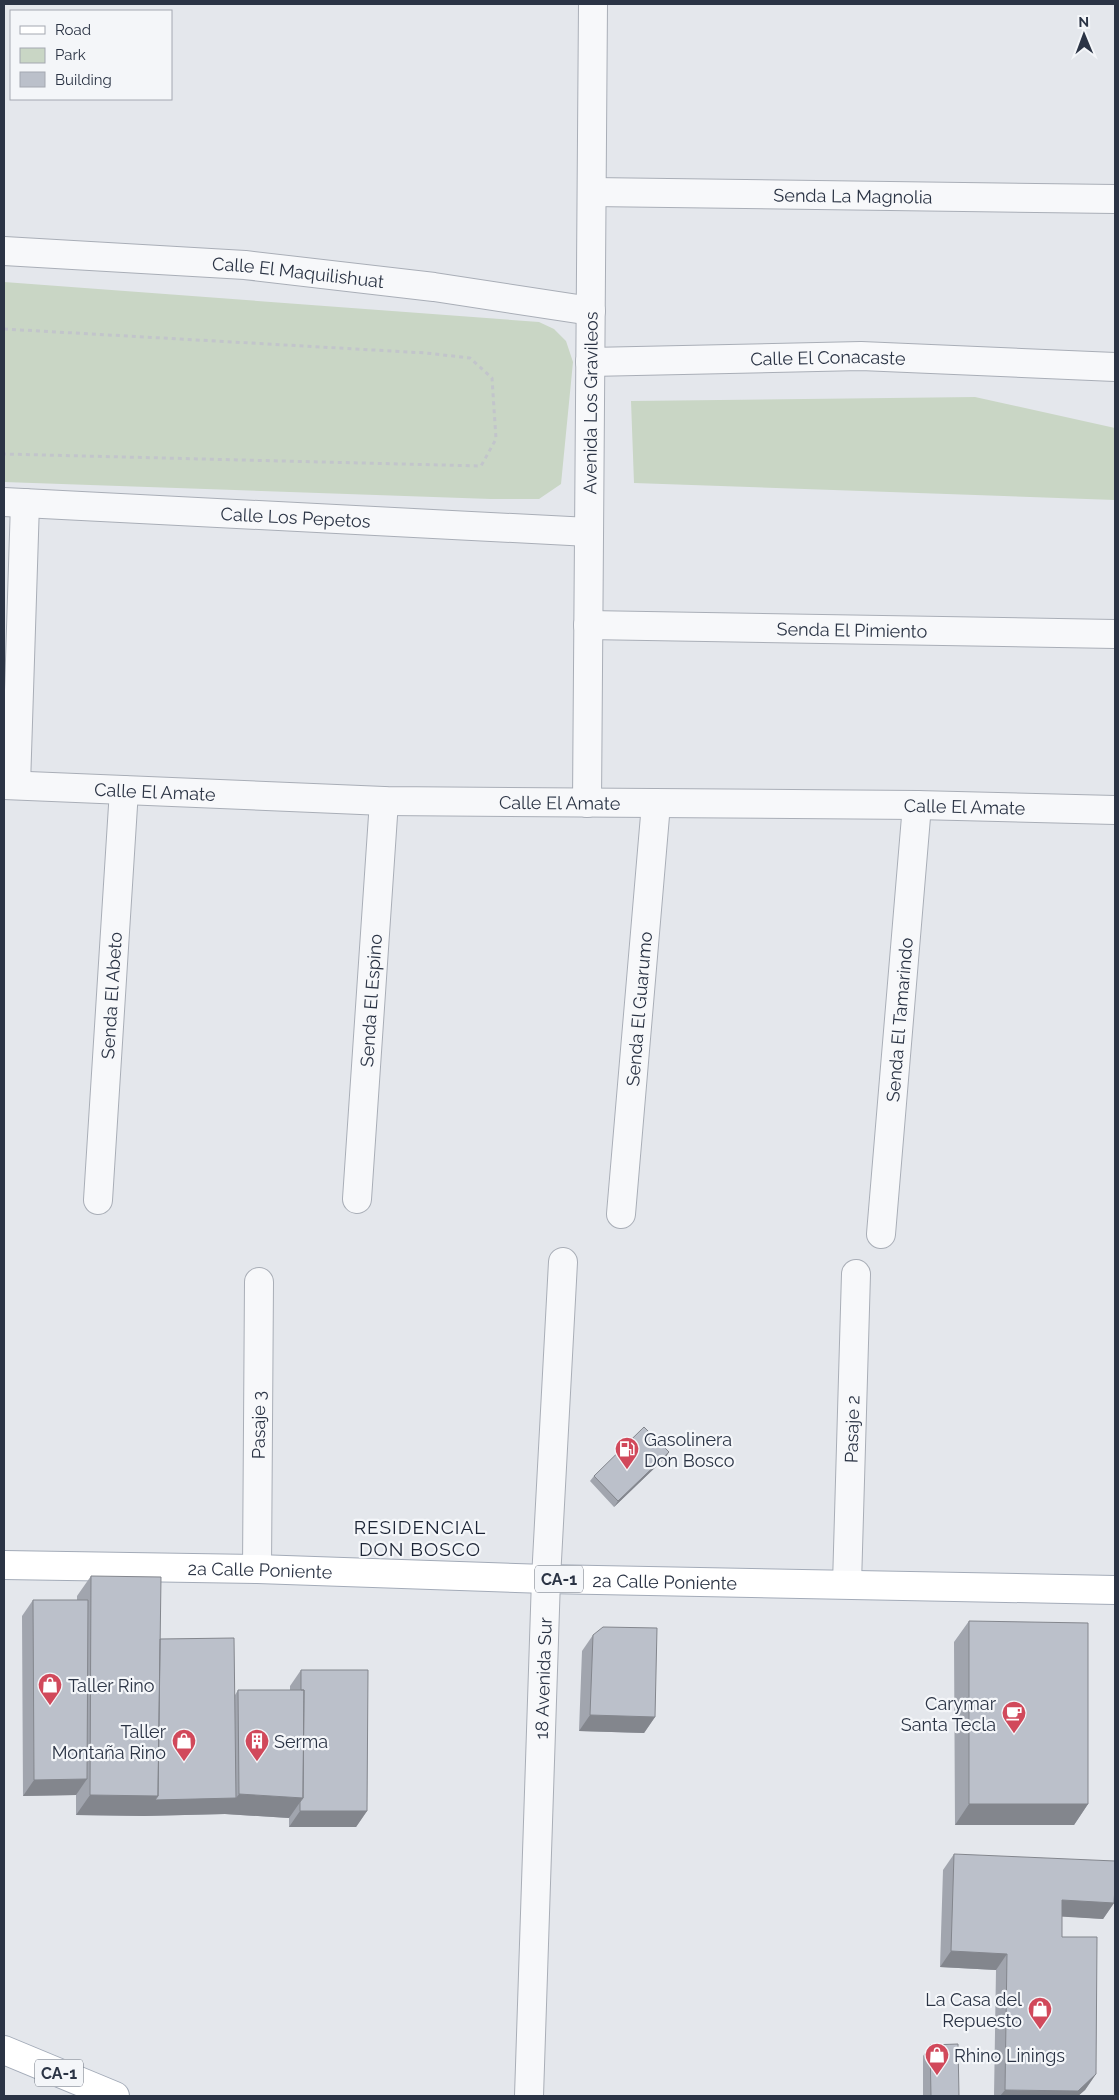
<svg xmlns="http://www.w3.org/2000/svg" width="1119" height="2100" font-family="Raleway,sans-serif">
  <rect width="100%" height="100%" fill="#e4e7ec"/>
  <path fill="#c9d6c5" d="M 4,282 L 539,322 L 554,329 L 566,341 L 573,362 L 561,484 L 539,499 L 491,499 L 4,482 Z
    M 975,397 L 1115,428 L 1115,500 L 634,483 L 631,401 Z"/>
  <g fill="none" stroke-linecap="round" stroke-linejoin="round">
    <defs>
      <g id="minor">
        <path id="s1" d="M 592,192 L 1115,199"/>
        <path id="s2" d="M 4,251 L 245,265 L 434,287 L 591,311"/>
        <path id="s3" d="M 590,362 L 861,356 L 1115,367"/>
        <path id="s4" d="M 4,502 L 589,532"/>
        <path id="s5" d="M 588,625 L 1115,634"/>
        <path id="s6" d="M 4,785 L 384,801 L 917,805 L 1115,810"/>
        <path d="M 16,785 L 25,503"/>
        <path id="s7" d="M 587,803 L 593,4"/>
        <path id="s8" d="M 357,1199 L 384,801"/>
        <path id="s9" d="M 98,1200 L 124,790"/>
        <path id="s10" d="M 621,1214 L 656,804"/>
        <path id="s11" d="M 881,1234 L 917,805"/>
        <path id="s12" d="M 257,1569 L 259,1282"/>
        <path id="s13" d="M 847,1584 L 856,1274"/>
        <path id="s14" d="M 529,2096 L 546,1579 L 563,1262"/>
      </g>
      <g id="major">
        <path id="s15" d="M 4,1565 L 257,1569 L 546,1579 L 1115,1590"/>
        <path d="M 4,2050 L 115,2096"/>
      </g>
    </defs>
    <use href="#minor" stroke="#a9aeb7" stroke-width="30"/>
    <use href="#major" stroke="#a3abb8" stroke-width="30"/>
    <path stroke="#c2c5cb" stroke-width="3" stroke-dasharray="4 4" stroke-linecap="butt" d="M 4,329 L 426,353 L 470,358 L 492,378 L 496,439 L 481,466 L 4,454"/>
    <use href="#minor" stroke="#f7f8fa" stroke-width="28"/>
    <use href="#major" stroke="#fff" stroke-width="28"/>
  </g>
  <path fill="#a1a5ae" d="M 669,1452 L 665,1458 L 614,1507 L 590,1481 L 594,1476 Z
    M 91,1576 L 160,1639 L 235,1695 L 238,1690 L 290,1690 L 290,1686 L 301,1670 L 367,1811 L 356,1827 L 289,1827 L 289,1818 L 225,1814 L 144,1816 L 76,1815 L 76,1795 L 23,1796 L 22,1616 L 33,1600 L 77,1600 L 77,1596 Z
    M 969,1621 L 1088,1804 L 1074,1825 L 955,1825 L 954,1642 Z
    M 593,1635 L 655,1717 L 644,1733 L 579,1731 L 582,1651 Z
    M 954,1854 L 1114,1903 L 1103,1919 L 1062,1916 L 1062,1937 L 1096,2074 L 1085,2090 L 1078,2096 L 994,2096 L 996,1970 L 940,1967 L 943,1870 Z
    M 930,2045 L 959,2096 L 923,2096 L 923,2056 Z"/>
  <path fill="#83868d" d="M 669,1452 L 665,1458 L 614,1507 L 618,1501 Z
    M 590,1715 L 655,1717 L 644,1733 L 579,1731 Z
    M 87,1779 L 76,1795 L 23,1796 L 34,1780 Z
    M 239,1794 L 303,1798 L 289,1818 L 225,1814 L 144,1816 L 76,1815 L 90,1795 L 158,1796 L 236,1798 Z
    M 969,1804 L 1088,1804 L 1074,1825 L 955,1825 Z
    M 300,1811 L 367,1811 L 356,1827 L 289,1827 Z
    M 1062,1900 L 1114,1903 L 1103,1919 L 1051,1916 Z
    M 951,1951 L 1007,1954 L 996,1970 L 940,1967 Z
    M 1096,2074 L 1085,2090 L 1078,2096 L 1000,2096 L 1005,2090 Z"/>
  <path fill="#bbc0ca" stroke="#83868d" d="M 644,1427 L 669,1452 L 618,1501 L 594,1476 Z
    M 91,1576 L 161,1577 L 158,1796 L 90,1795 Z
    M 33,1600 L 88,1600 L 87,1779 L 34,1780 Z
    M 969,1621 L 1088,1623 L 1088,1804 L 969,1804 Z
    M 603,1627 L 657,1628 L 655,1717 L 590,1715 L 593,1635 Z
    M 234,1638 L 236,1798 L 155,1800 L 158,1796 L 160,1639 Z
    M 301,1670 L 368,1670 L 367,1811 L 300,1811 L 300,1802 L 303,1798 L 304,1690 L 301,1690 Z
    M 238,1690 L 304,1690 L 303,1798 L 239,1794 Z
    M 954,1854 L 1115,1861 L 1115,1887 L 1114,1903 L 1062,1900 L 1062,1937 L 1097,1937 L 1096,2074 L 1078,2091 L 1005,2090 L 1007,1954 L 951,1951 Z
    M 958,2044 L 959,2096 L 931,2096 L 930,2045 Z"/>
  <defs>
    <symbol id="fuel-pin" viewBox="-11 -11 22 30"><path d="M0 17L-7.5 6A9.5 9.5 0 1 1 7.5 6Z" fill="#d1495b" stroke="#f4f6f9"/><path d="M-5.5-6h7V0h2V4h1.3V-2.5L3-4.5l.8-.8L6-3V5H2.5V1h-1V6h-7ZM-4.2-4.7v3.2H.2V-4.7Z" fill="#fff"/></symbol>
    <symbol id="shop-pin" viewBox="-11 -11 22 30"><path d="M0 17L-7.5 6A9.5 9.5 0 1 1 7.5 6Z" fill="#d1495b" stroke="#f4f6f9"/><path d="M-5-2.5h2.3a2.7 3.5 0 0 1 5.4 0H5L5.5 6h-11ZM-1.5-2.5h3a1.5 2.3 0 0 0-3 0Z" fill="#fff"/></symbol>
    <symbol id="cafe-pin" viewBox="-11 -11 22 30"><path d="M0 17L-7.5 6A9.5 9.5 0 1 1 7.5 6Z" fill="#d1495b" stroke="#f4f6f9"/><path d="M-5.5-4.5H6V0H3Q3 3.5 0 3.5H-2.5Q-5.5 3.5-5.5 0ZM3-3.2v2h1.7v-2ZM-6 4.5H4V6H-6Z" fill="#fff"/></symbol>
    <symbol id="building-pin" viewBox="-11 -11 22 30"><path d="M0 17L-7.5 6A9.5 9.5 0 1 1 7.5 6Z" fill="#d1495b" stroke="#f4f6f9"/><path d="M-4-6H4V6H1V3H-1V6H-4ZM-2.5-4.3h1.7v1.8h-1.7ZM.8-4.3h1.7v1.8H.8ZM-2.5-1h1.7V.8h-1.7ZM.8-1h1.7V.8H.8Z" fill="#fff"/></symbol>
  </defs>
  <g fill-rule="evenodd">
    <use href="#fuel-pin" x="613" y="1435" width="28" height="38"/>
    <use href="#shop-pin" x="36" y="1671" width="28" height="38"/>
    <use href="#cafe-pin" x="1000" y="1699" width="28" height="38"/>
    <use href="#shop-pin" x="170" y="1727" width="28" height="38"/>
    <use href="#building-pin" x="243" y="1727" width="28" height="38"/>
    <use href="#shop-pin" x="1026" y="1995" width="28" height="38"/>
    <use href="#shop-pin" x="923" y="2041" width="28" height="38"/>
  </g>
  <g text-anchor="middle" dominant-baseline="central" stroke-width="4.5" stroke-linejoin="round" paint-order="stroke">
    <g fill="#f4f6f9" stroke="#676e7b" stroke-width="1">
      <rect x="535" y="1565.5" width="48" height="27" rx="4"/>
      <rect x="35" y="2059.5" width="48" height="27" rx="4"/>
    </g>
    <g font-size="16" font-weight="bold" fill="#2b3445">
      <text x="559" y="1579">CA-1</text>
      <text x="59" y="2073">CA-1</text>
    </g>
    <g font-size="18" fill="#2b3445" stroke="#f4f6f9">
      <text stroke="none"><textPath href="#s1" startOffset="261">Senda La Magnolia</textPath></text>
      <text stroke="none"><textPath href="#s2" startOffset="295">Calle El Maquilishuat</textPath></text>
      <text stroke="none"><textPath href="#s3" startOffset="238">Calle El Conacaste</textPath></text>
      <text stroke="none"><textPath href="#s7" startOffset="400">Avenida Los Gravileos</textPath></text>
      <text stroke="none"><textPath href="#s4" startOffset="292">Calle Los Pepetos</textPath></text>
      <text stroke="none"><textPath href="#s5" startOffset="264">Senda El Pimiento</textPath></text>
      <text stroke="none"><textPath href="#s6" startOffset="151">Calle El Amate</textPath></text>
      <text stroke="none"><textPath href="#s6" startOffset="556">Calle El Amate</textPath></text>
      <text stroke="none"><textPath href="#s6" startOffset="961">Calle El Amate</textPath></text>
      <text stroke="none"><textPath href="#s9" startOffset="205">Senda El Abeto</textPath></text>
      <text stroke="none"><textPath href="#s8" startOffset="199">Senda El Espino</textPath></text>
      <text stroke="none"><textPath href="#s10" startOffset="206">Senda El Guarumo</textPath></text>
      <text stroke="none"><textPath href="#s11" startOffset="215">Senda El Tamarindo</textPath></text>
      <text stroke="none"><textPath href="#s12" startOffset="144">Pasaje 3</textPath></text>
      <text stroke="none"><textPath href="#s13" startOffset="155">Pasaje 2</textPath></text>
      <text stroke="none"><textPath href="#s15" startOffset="256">2a Calle Poniente</textPath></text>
      <text stroke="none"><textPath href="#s15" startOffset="661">2a Calle Poniente</textPath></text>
      <text stroke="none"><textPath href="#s14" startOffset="418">18 Avenida Sur</textPath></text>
    </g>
    <g font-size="18" fill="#2b3445" stroke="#f4f6f9" text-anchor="start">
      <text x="644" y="1439">Gasolinera<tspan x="644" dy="21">Don Bosco</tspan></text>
      <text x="68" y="1685">Taller Rino</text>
      <text x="996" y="1703" text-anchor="end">Carymar<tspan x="996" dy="21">Santa Tecla</tspan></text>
      <text x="166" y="1731" text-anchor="end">Taller<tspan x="166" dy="21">Montaña Rino</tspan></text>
      <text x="274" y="1741">Serma</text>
      <text x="1022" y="1999" text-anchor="end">La Casa del<tspan x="1022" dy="21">Repuesto</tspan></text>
      <text x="954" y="2055">Rhino Linings</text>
    </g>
    <g font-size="19" letter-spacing="1" fill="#1d2536" stroke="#f4f6f9">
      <text x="420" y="1527">RESIDENCIAL<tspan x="420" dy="22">DON BOSCO</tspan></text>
    </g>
  </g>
  <rect width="1119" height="2100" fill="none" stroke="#2b3445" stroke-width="10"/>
  <rect x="10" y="10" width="162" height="90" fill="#f4f6f9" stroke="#a4a8b1"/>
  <rect x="20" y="26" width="25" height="8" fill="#ffffff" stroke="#a4a8b1"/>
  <text x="55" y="35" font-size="15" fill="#2b3445">Road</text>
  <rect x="20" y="48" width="25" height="15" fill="#c9d6c5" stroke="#a4a8b1"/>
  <text x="55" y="60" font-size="15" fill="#2b3445">Park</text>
  <rect x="20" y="72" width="25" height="15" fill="#bbc0ca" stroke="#a4a8b1"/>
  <text x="55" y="85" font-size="15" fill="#2b3445">Building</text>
  <g transform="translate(1084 35) rotate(359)" stroke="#f4f6f9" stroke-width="4" paint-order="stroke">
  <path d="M0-4L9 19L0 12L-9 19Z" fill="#2b3445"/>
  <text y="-8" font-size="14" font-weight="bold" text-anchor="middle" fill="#2b3445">N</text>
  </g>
</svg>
